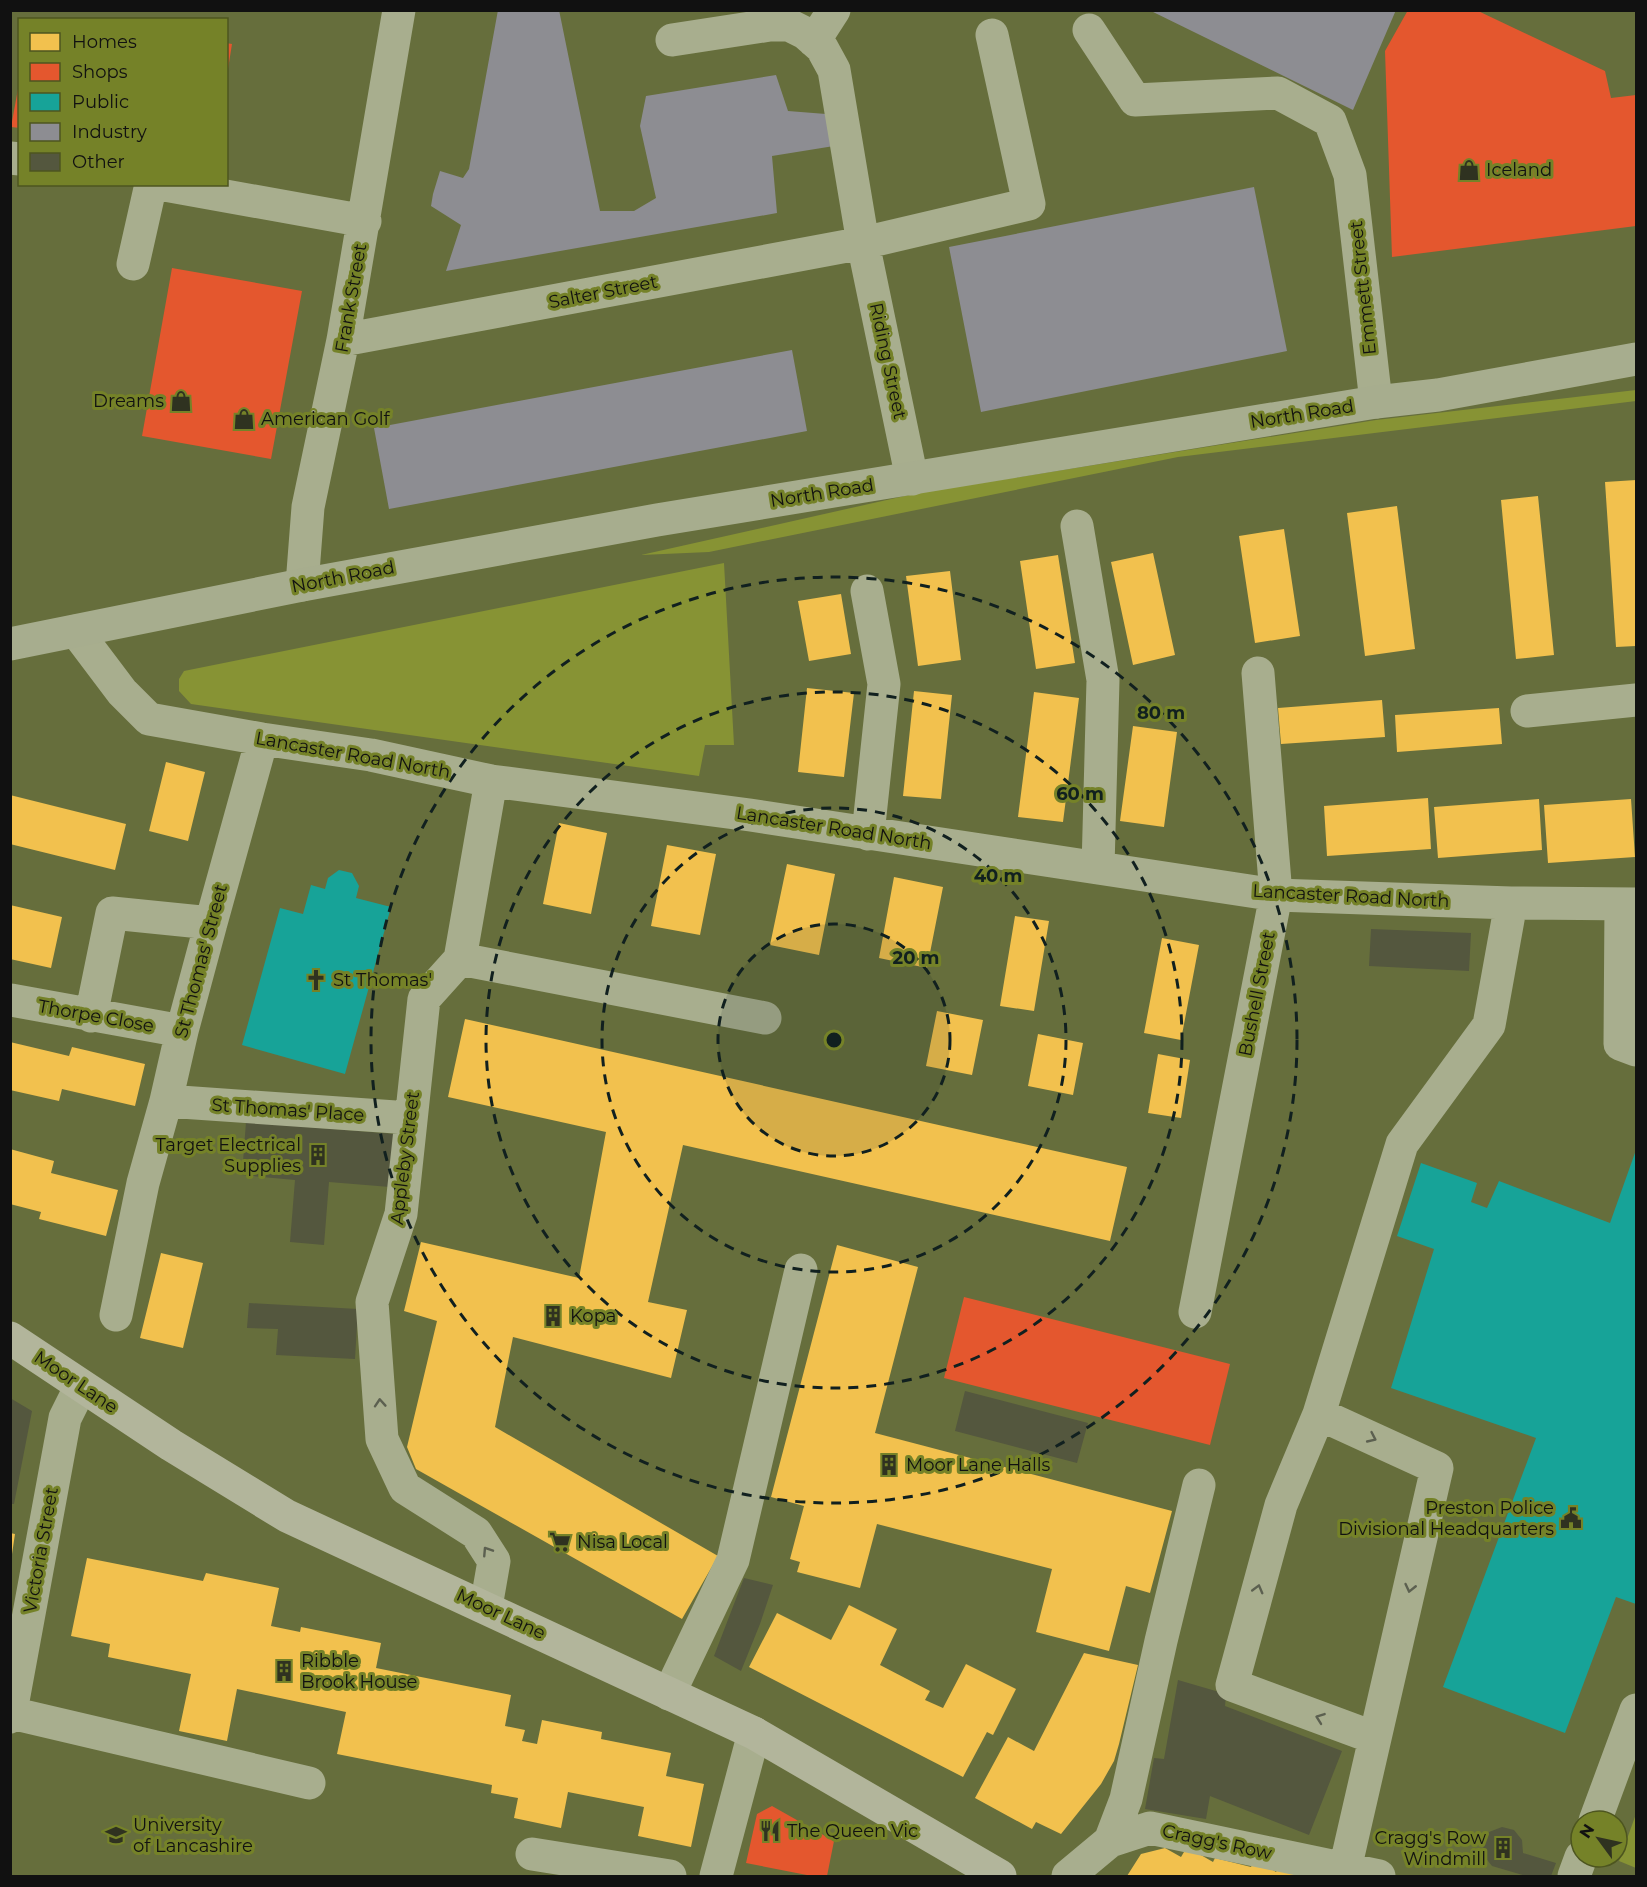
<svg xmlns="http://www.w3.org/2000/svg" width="1647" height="1887" font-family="Montserrat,sans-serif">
  <rect width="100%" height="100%" fill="#666e3c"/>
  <path fill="#879334" d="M 1636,390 L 1636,401 L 1178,457 L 709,552 L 641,555 L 918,493 L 1376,420 Z
    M 724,563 L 734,745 L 705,745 L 699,776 L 191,704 L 179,691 L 179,679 L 184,671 Z
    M 1636,1814 L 1636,1868 L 1619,1861 Z"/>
  <path fill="#f2c14e" d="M 1636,480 L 1636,646 L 1616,647 L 1605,482 Z
    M 1538,496 L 1554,655 L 1516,659 L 1501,500 Z
    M 1397,506 L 1415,649 L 1365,656 L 1347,513 Z
    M 1284,529 L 1300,636 L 1255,643 L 1239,536 Z
    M 1153,553 L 1175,655 L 1133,665 L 1111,562 Z
    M 1058,555 L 1075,663 L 1036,669 L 1020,561 Z
    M 950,571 L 961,660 L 918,666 L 906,576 Z
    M 841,594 L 851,654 L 809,661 L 798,601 Z
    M 807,688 L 854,693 L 844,777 L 798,772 Z
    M 914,691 L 952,695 L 941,799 L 903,796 Z
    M 1034,692 L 1079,698 L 1063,822 L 1018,817 Z
    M 1382,700 L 1385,737 L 1281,744 L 1278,708 Z
    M 1499,708 L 1502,744 L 1397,752 L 1395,715 Z
    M 1133,726 L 1177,732 L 1164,827 L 1120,821 Z
    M 166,762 L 205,772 L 188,841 L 149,831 Z
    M 10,795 L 126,824 L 115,870 L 10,844 Z
    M 1428,798 L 1431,849 L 1327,856 L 1324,806 Z
    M 1539,799 L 1542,850 L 1438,858 L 1434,807 Z
    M 1631,799 L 1635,857 L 1548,863 L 1544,805 Z
    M 559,823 L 607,833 L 591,914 L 543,904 Z
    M 667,845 L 716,854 L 700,935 L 651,926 Z
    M 787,864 L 835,874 L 819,955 L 770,945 Z
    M 894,877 L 943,887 L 927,968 L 879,958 Z
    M 10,905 L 62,917 L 51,968 L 10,959 Z
    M 1015,916 L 1049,921 L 1034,1011 L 1000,1006 Z
    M 1162,938 L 1199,945 L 1181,1040 L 1144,1033 Z
    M 937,1011 L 983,1020 L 972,1075 L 926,1066 Z
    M 465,1019 L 1127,1167 L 1110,1241 L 683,1145 L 648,1302 L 687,1310 L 671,1378 L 513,1337 L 495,1427 L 718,1556 L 682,1619 L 416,1469 L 407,1447 L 437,1321 L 404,1311 L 421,1242 L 579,1278 L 606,1132 L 448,1097 Z
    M 1038,1034 L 1083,1043 L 1073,1095 L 1028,1086 Z
    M 10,1042 L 69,1056 L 72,1047 L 145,1064 L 135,1106 L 62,1089 L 59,1101 L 10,1090 Z
    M 1158,1054 L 1190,1060 L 1181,1118 L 1148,1113 Z
    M 10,1149 L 54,1161 L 51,1173 L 118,1190 L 106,1236 L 39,1219 L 41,1212 L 10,1204 Z
    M 837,1245 L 918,1267 L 875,1433 L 1172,1511 L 1150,1593 L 1126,1586 L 1109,1651 L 1036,1632 L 1052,1569 L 877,1524 L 860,1588 L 797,1572 L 800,1562 L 790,1559 L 804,1506 L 771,1497 Z
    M 161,1253 L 203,1263 L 183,1348 L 140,1338 Z
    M 10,1533 L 15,1534 L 12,1554 L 10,1553 Z
    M 87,1558 L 203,1581 L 206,1573 L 279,1588 L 271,1626 L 300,1632 L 301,1627 L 381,1643 L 376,1668 L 511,1695 L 505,1726 L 525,1730 L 522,1741 L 537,1744 L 542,1720 L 602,1732 L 601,1739 L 671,1753 L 666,1776 L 704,1784 L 691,1847 L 638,1836 L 644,1807 L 568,1792 L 561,1828 L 514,1818 L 518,1798 L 491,1793 L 492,1785 L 337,1754 L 346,1712 L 237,1689 L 227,1741 L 179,1731 L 191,1674 L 108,1657 L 110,1644 L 71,1636 Z
    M 849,1605 L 897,1629 L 880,1665 L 930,1691 L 925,1700 L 943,1708 L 966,1664 L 1016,1689 L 993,1735 L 987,1732 L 963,1777 L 749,1667 L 777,1613 L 831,1640 Z
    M 1084,1653 L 1138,1665 L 1119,1744 L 1114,1761 L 1101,1784 L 1061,1834 L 1036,1822 L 1032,1829 L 975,1798 L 1008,1737 L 1034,1751 Z
    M 1187,1847 L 1213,1862 L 1215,1858 L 1251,1867 L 1255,1859 L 1276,1872 L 1281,1864 L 1302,1876 L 1127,1876 L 1141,1854 L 1165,1848 L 1181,1857 Z"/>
  <path fill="#e4572e" d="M 1408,10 L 1476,10 L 1605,71 L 1611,98 L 1636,95 L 1636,226 L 1392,257 L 1385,51 Z
    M 226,43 L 232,44 L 228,69 L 226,69 Z
    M 18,89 L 20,89 L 20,128 L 11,127 Z
    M 172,268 L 302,291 L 271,459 L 142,436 Z
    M 964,1297 L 1230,1364 L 1210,1445 L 944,1378 Z
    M 772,1806 L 834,1841 L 827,1876 L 812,1876 L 746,1863 L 757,1814 Z"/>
  <path fill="#17a398" d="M 339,870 L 352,873 L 359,886 L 356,898 L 391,907 L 345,1074 L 242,1045 L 280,908 L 303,914 L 311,885 L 325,889 L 328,878 Z
    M 1636,1150 L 1636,1604 L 1616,1597 L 1565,1733 L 1443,1687 L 1536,1438 L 1391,1388 L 1434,1249 L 1397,1236 L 1421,1163 L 1477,1183 L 1471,1202 L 1487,1208 L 1499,1181 L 1610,1223 Z"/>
  <path fill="#8d8d92" d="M 498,10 L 559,10 L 600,211 L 634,211 L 656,198 L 640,126 L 646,96 L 776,75 L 788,111 L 826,114 L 834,146 L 772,156 L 777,213 L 446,271 L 461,225 L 431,206 L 433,194 L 440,171 L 463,178 L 469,169 Z
    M 1149,10 L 1396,10 L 1353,110 Z
    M 1254,187 L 1287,351 L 981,412 L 949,247 Z
    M 792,350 L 807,431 L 389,509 L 374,428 Z"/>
  <path fill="#54573e" d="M 1371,929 L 1471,933 L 1469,971 L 1369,966 Z
    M 246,1122 L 395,1134 L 390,1187 L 329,1182 L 324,1245 L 290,1242 L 295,1180 L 242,1175 Z
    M 249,1303 L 358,1309 L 355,1359 L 276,1355 L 278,1329 L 247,1328 Z
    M 965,1391 L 1088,1423 L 1077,1463 L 955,1431 Z
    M 10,1398 L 32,1411 L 14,1504 L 10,1504 Z
    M 744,1578 L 773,1585 L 760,1624 L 741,1671 L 714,1656 Z
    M 1178,1680 L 1226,1694 L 1225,1706 L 1342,1751 L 1309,1835 L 1210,1796 L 1206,1819 L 1145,1809 L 1154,1758 L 1164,1759 Z
    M 1502,1827 L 1514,1830 L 1522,1840 L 1523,1853 L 1556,1863 L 1551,1876 L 1526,1876 L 1492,1866 L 1484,1856 L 1483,1843 L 1489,1832 Z"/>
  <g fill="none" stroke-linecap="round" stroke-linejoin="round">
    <path stroke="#a8ae8e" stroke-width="33" d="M 1089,30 L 1135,100 L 1278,93 L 1330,121 L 1350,175 L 1376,402
      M 672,40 L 770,25 L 789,25 L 805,33 L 822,48 L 834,70 L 863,243 L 912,479
      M 814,41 L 834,10
      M 10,158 L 20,159
      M 159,184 L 365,221
      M 133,264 L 151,184
      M 343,340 L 863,243 L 1029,204 L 992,35
      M 1077,526 L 1103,680 L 1098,868
      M 302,585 L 308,507 L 343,340 L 399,10
      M 867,591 L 884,684 L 868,834
      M 76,631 L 122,692 L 149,719 L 262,739 L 371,755 L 491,781 L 750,815 L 1276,895 L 1511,903 L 1636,904
      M 1527,711 L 1636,700
      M 1621,904 L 1620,1044 L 1636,1050
      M 460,959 L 765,1018
      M 11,1000 L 182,1031
      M 91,1016 L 112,913 L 211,923
      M 166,1101 L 410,1118
      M 1195,1312 L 1276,895 L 1258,673
      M 116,1315 L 143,1183 L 166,1101 L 182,1031 L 211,923 L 262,739
      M 1319,1414 L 1437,1468 L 1345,1869
      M 486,1607 L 494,1561 L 476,1533 L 405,1488 L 382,1439 L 372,1302 L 401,1214 L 424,999 L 460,959 L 491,781
      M 669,1694 L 733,1560 L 801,1270
      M 11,1713 L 309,1783
      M 10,1717 L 65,1418 L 81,1386
      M 1375,1738 L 1232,1685 L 1281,1505 L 1319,1414 L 1402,1144 L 1489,1025 L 1511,903
      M 1595,1821 L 1636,1710
      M 1110,1841 L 1126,1799 L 1161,1641 L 1199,1485
      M 532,1854 L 670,1876
      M 716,1876 L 754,1733
      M 1068,1876 L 1110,1841 L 1150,1828 L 1379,1876
      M 1574,1876 L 1581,1857"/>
    <path stroke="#b2b59b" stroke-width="33" d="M 10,1338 L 171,1445 L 287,1516 L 754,1733 L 1000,1876"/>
    <path stroke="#a7ad8e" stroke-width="33" d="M 10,644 L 302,585 L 657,520 L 1376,402 L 1438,395 L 1636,359"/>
  </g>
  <defs><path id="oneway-chevron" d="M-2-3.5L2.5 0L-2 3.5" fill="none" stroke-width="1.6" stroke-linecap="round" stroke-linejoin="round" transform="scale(1.5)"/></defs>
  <g stroke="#5c6050">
    <use href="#oneway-chevron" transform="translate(380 1403) rotate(-94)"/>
    <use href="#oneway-chevron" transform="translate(1372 1438) rotate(25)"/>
    <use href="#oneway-chevron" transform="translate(487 1551) rotate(-123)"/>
    <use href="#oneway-chevron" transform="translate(1410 1588) rotate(103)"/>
    <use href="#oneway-chevron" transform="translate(1258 1589) rotate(-75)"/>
    <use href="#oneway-chevron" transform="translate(1320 1718) rotate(-160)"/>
  </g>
  <circle cx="834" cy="1040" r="116" fill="#11201f" fill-opacity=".12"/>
  <g fill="none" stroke="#11201f" stroke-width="3" stroke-dasharray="10 8">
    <circle cx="834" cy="1040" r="116"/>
    <circle cx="834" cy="1040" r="232"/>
    <circle cx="834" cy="1040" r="348"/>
    <circle cx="834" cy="1040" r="463"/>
  </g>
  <defs>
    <symbol id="shop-bare" viewBox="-9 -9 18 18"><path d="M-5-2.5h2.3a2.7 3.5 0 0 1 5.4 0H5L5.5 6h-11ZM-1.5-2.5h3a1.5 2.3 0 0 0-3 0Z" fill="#2f3220" stroke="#758228" stroke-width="2.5" paint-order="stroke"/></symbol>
    <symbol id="church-bare" viewBox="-9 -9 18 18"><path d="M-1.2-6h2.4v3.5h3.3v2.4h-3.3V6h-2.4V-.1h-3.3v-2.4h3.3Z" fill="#2f3220" stroke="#758228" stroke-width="2.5" paint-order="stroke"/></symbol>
    <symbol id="building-bare" viewBox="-9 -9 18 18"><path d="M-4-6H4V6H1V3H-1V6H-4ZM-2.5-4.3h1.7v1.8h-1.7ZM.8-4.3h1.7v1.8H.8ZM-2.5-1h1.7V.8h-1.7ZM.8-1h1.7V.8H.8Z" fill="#2f3220" stroke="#758228" stroke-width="2.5" paint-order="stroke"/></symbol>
    <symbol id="civic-bare" viewBox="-9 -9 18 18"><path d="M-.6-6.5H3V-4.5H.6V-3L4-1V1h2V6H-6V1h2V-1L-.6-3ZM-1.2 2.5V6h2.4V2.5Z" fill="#2f3220" stroke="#758228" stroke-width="2.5" paint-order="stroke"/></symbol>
    <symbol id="supermarket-bare" viewBox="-9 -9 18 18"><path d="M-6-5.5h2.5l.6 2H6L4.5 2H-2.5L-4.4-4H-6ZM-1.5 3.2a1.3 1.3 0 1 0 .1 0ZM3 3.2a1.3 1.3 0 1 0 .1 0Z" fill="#2f3220" stroke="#758228" stroke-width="2.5" paint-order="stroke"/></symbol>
    <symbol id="restaurant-bare" viewBox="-9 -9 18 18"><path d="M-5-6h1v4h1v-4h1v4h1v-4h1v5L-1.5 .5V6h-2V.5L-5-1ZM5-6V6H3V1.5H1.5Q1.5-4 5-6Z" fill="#2f3220" stroke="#758228" stroke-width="2.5" paint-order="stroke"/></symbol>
    <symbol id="university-bare" viewBox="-9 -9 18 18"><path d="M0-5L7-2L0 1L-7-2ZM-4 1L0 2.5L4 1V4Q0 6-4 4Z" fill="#2f3220" stroke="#758228" stroke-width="2.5" paint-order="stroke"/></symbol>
  </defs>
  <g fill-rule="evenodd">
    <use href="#shop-bare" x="1454" y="155" width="30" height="30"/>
    <use href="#shop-bare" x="166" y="386" width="30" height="30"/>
    <use href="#shop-bare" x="229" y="404" width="30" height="30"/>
    <use href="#church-bare" x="301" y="965" width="30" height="30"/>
    <use href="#building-bare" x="303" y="1140" width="30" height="30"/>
    <use href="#building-bare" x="538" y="1301" width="30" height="30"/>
    <use href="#building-bare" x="874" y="1450" width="30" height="30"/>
    <use href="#civic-bare" x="1556" y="1503" width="30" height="30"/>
    <use href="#supermarket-bare" x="545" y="1527" width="30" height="30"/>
    <use href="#building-bare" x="269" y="1656" width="30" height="30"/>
    <use href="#restaurant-bare" x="755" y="1816" width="30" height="30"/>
    <use href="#university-bare" x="101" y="1820" width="30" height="30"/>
    <use href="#building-bare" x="1488" y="1833" width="30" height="30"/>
  </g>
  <g text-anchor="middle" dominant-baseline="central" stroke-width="6" stroke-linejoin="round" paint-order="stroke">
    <g font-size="18" fill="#111" stroke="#758228" text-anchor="start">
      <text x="1486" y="170">Iceland</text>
      <text x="164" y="401" text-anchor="end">Dreams</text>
      <text x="261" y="419">American Golf</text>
      <text x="333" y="980">St Thomas'</text>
      <text x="301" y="1145" text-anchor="end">Target Electrical<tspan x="301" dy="21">Supplies</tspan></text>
      <text x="570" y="1316">Kopa</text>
      <text x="906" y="1465">Moor Lane Halls</text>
      <text x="1554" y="1508" text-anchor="end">Preston Police<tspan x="1554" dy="21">Divisional Headquarters</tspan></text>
      <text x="577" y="1542">Nisa Local</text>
      <text x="301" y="1661">Ribble<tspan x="301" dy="21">Brook House</tspan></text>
      <text x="133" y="1825">University<tspan x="133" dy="21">of Lancashire</tspan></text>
      <text x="787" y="1831">The Queen Vic</text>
      <text x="1486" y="1838" text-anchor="end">Cragg's Row<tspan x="1486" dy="21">Windmill</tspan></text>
    </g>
    <g font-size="18" fill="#111" stroke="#758228">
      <text transform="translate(1363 288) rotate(-96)">Emmett Street</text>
      <text transform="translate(603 292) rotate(-11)">Salter Street</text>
      <text transform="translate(351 298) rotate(-80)">Frank Street</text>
      <text transform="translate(888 361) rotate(78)">Riding Street</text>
      <text transform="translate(1302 414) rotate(-9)">North Road</text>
      <text transform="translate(822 493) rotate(-9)">North Road</text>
      <text transform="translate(343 577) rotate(-11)">North Road</text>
      <text transform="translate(353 755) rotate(10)">Lancaster Road North</text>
      <text transform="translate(834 828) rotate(9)">Lancaster Road North</text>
      <text transform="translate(1351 896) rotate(3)">Lancaster Road North</text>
      <text transform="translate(201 961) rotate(-75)">St Thomas' Street</text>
      <text transform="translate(1257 994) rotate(-79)">Bushell Street</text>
      <text transform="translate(96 1016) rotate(10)">Thorpe Close</text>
      <text transform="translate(288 1110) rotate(4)">St Thomas' Place</text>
      <text transform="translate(405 1158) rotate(-83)">Appleby Street</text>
      <text transform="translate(76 1382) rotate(34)">Moor Lane</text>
      <text transform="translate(41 1550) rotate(-80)">Victoria Street</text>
      <text transform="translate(501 1614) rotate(25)">Moor Lane</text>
      <text transform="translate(1217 1842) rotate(12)">Cragg's Row</text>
    </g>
  </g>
  <circle cx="834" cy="1040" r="9" fill="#11201f" stroke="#758228" stroke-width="3"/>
  <g font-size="18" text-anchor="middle" font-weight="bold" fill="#11201f" stroke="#758228" stroke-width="6" stroke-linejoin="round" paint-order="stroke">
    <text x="1161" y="719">80 m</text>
    <text x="1080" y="800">60 m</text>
    <text x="998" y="882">40 m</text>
    <text x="916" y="964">20 m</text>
  </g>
  <rect width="1647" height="1887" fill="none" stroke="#111111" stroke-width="24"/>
  <rect x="18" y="18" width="210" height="168" fill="#758228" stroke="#4d551f" stroke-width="1.5"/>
  <rect x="30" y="33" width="30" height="18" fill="#f2c14e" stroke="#4d551f" stroke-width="1.5"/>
  <text x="72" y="48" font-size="18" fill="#111111">Homes</text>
  <rect x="30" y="63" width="30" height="18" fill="#e4572e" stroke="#4d551f" stroke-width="1.5"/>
  <text x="72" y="78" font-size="18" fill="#111111">Shops</text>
  <rect x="30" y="93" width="30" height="18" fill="#17a398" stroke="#4d551f" stroke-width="1.5"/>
  <text x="72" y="108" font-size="18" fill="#111111">Public</text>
  <rect x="30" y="123" width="30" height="18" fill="#8d8d92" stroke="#4d551f" stroke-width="1.5"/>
  <text x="72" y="138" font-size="18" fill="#111111">Industry</text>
  <rect x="30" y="153" width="30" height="18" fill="#54573e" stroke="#4d551f" stroke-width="1.5"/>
  <text x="72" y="168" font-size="18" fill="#111111">Other</text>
  <g transform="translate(1599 1839) rotate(303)"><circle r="28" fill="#758228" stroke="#4d551f" stroke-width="1.5"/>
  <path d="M0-4.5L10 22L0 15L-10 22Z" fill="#2f3220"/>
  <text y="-9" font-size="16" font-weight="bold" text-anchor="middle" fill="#111111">N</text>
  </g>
</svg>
